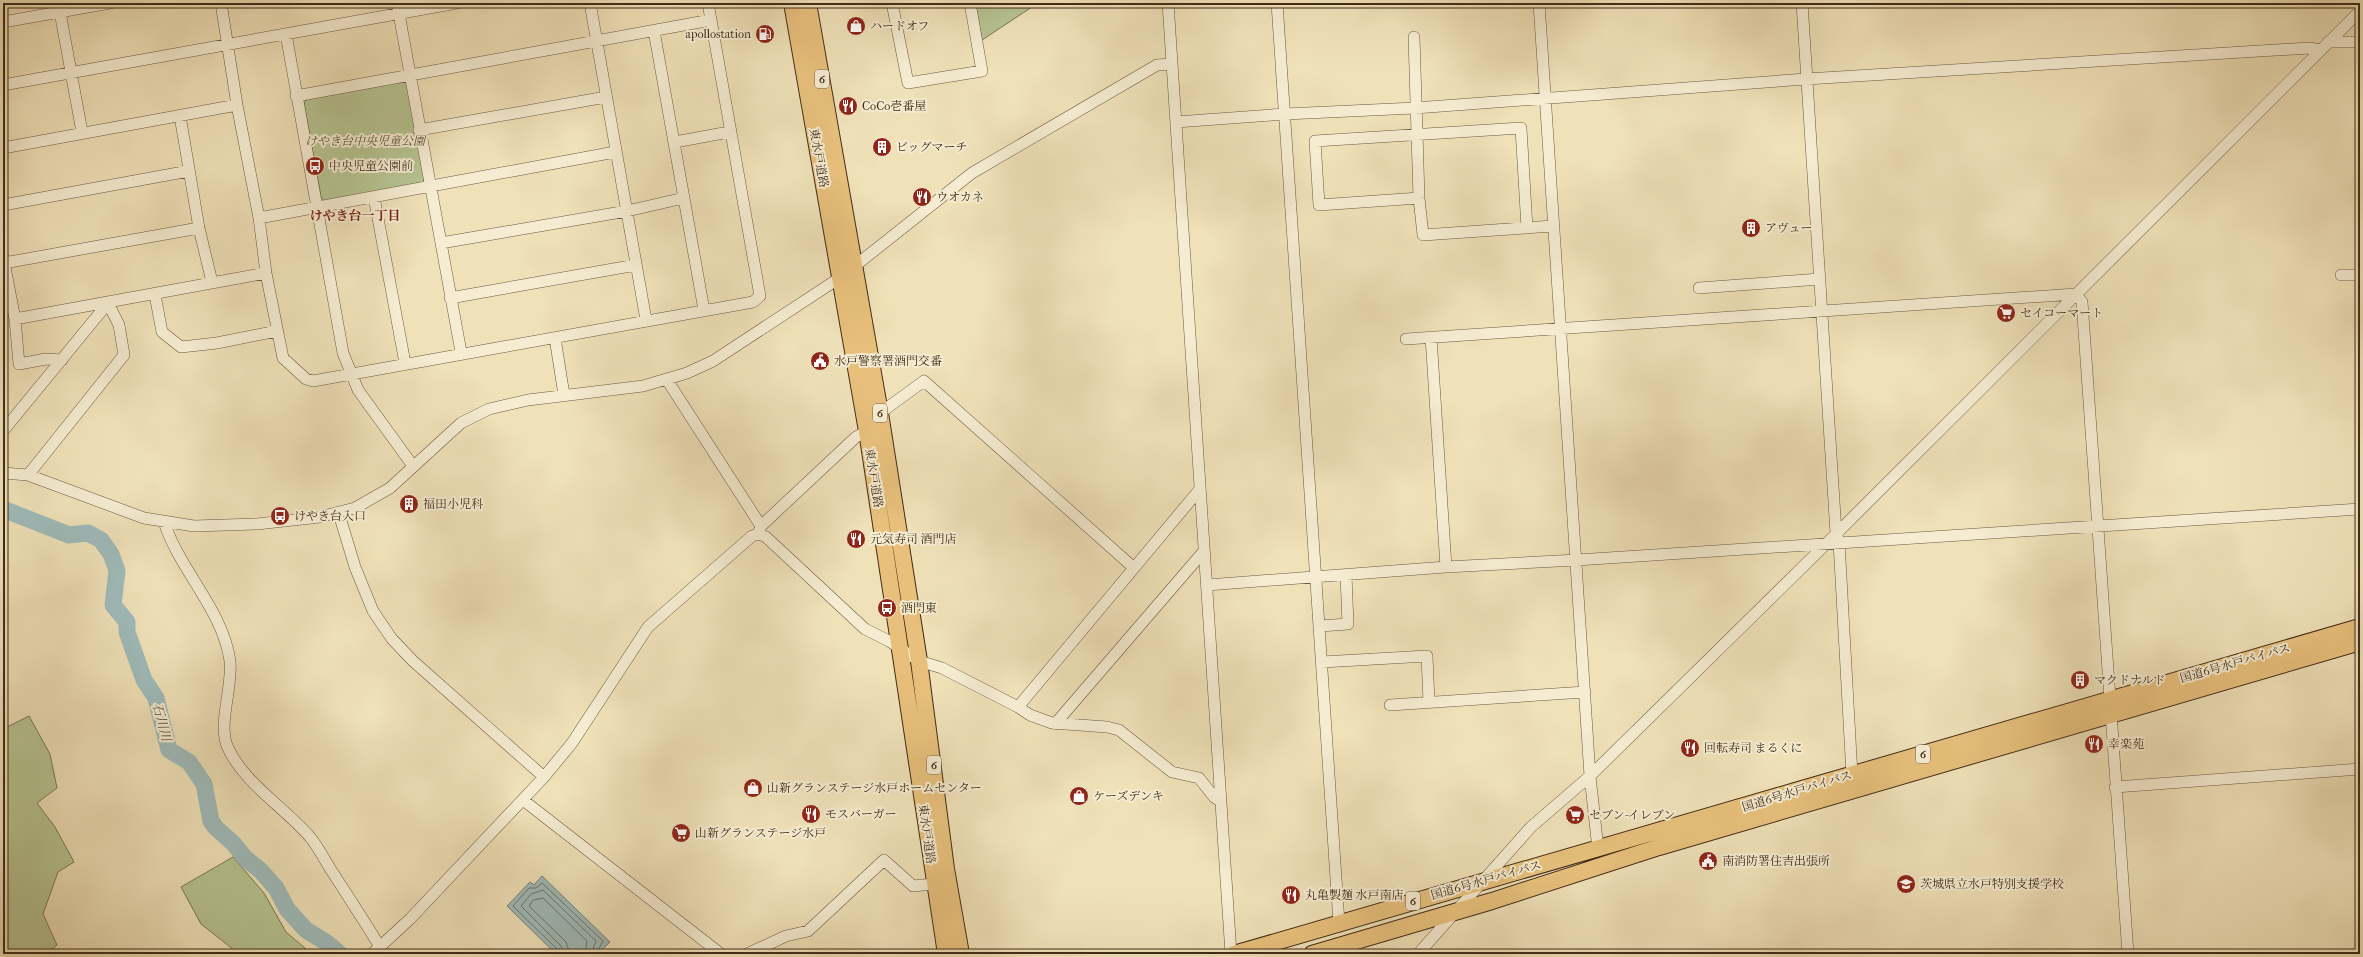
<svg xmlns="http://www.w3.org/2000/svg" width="2363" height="957" font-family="'IM FELL French Canon','Noto Serif JP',serif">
  <rect width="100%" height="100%" fill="#efe1b8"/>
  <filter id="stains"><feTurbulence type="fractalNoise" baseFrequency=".005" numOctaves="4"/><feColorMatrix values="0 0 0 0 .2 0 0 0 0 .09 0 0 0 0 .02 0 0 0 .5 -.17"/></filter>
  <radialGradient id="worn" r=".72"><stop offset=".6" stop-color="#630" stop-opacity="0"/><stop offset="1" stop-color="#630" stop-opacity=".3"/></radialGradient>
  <path fill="#b6c391" stroke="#7b7754" d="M 975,3 L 1038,3 L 982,40 Z
    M 403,81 L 408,84 L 425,177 L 421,185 L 325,202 L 321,197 L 304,103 L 308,97 Z
    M 29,716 L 50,754 L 57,788 L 37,803 L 55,827 L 74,862 L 58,872 L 43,914 L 57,945 L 47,954 L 3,954 L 3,729 Z
    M 233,857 L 264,893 L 286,932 L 312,954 L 228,954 L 234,950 L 201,924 L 181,887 Z"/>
  <path fill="#9fbbba" stroke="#798179" d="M 542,876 L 610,942 L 598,954 L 556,954 L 507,906 L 530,882 L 534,885 Z"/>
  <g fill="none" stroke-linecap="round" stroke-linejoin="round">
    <path stroke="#707369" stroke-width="1" d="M 559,954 L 558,950 L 513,906 L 529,888 L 536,888 L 542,883 L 603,941 L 596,954
      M 564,954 L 561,946 L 521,906 L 531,894 L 543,890 L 596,941 L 591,954
      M 570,954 L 566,942 L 529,906 L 533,900 L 543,898 L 587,941 L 585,954"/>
    <path stroke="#9fbbba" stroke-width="17" d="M 3,509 L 69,535 L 88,533 L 101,540 L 111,554 L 117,571 L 113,605 L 127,622 L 127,632 L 144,680 L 156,698 L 169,750 L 189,762 L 204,784 L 211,821 L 216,828 L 233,843 L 246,859 L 260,870 L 276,888 L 287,909 L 306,930 L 327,943 L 340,954"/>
    <defs>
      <path id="minor" d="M 221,3 L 237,105 L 259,218 L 266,273 L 283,358 L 306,379 L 313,381 L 753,302 L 760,296 L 708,3
        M 397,3 L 461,352
        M 590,3 L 646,320
        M 892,3 L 908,83 L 982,71 L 970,3
        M 1168,3 L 1231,954
        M 1277,3 L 1339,923
        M 1539,3 L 1590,776 L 1598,849
        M 1802,3 L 1836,533 L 1839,542 L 1852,775
        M 60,12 L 82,132
        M 3,22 L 110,3
        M 654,31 L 704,310
        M 286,34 L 343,353 L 358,390 L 413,466
        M 1414,37 L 1419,198 L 1423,235 L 1553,226
        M 2328,42 L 2360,42
        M 3,85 L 457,3
        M 296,96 L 711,20
        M 180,116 L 199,228 L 212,282
        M 1176,122 L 1285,114 L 1415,108 L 1806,79 L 2309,48 L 2321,50
        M 419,130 L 606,97
        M 675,142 L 729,132
        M 3,148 L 237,105
        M 374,197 L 405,363
        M 1419,198 L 1319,205 L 1315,141 L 1521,128 L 1527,228
        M 3,205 L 189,171
        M 259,218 L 615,152
        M 441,243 L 627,211 L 684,198
        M 3,257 L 15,319 L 19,364 L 46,359 L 62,360
        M 4,263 L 199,228
        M 2341,275 L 2360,275
        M 1699,288 L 1820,279
        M 155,295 L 162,332 L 181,347 L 217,343 L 277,331
        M 450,298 L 636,265
        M 15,319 L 266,273
        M 1431,337 L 1446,567
        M 555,338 L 564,395
        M 1406,339 L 2076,294 L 2082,302 L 2128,954
        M 667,380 L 761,526
        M 880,413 L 924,381 L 1134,568 L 1200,489
        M 3,431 L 108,303 L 119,325 L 124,355 L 28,475
        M 3,473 L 28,475 L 144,518 L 194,526 L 257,524 L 320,517 L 355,508 L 390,488 L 461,423 L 489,409 L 528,400 L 643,386 L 687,373 L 713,361 L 841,277 L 972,173 L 1157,65 L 1172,64
        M 339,514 L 355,567 L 373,611 L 392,639 L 413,661 L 544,777
        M 164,522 C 180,571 223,610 230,661 C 233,687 217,726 228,748 C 244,783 285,808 310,837 C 319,848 325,861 333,873 C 349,898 365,922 380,947
        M 759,532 L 761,526 L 856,437 L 867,431
        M 1207,585 L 1446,567 L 1577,560 L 2360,509
        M 1320,626 L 1348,624 L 1346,575
        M 1322,662 L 1427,656 L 1429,702
        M 1390,705 L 1585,692
        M 1018,707 L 1030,715 L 1052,723 L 1107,727 L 1119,730 L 1172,772 L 1199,778 L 1214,797 L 1220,801
        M 1055,724 L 1204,551
        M 2115,787 L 2360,769
        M 523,800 L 721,954
        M 372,954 L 410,919 L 544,777 L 572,743 L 648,627 L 752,536 L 759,534 L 766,537 L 865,629 L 889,641 L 919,661 L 942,668 L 1018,707 L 1134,568
        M 747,954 L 786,936 L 808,931 L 884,860 L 913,886 L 934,884
        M 1418,954 L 1531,827 L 1590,776 L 1827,543 L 2360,11"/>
      <path id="highway" d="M 792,3 L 867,431 L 946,954
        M 808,3 L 880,413 L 919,661 L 946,869 L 961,954
        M 1234,954 C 1609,844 1985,737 2360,627
        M 1312,954 L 1492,901 L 1659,847 L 2360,642"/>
    </defs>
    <use href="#minor" stroke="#6c5840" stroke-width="12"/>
    <use href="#highway" stroke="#402b18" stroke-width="18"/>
    <use href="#minor" stroke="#f5ecd1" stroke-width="11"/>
    <use href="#highway" stroke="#e8c07c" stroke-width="16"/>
  </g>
  <defs>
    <symbol id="shop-disc" viewBox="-11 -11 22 22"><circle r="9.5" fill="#8f2418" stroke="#f5ecd1"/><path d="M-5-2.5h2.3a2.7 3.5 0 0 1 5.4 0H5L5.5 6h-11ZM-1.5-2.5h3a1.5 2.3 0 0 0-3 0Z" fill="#fff"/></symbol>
    <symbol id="fuel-disc" viewBox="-11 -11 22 22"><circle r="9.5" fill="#8f2418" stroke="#f5ecd1"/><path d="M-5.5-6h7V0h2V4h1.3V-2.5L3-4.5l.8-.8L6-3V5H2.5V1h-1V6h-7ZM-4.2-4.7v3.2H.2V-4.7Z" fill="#fff"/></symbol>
    <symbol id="restaurant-disc" viewBox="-11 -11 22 22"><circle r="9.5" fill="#8f2418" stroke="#f5ecd1"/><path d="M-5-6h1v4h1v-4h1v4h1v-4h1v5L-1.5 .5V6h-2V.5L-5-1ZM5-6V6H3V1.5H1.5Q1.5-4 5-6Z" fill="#fff"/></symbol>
    <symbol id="building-disc" viewBox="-11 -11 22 22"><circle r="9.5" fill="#8f2418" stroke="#f5ecd1"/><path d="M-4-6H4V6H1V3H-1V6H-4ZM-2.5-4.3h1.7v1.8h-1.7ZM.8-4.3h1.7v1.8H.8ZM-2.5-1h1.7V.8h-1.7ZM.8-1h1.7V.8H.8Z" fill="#fff"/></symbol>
    <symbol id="bus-disc" viewBox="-11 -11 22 22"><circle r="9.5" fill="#8f2418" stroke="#f5ecd1"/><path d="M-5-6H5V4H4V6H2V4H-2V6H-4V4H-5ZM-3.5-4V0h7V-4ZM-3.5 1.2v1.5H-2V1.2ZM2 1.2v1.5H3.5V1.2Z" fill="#fff"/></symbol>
    <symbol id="supermarket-disc" viewBox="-11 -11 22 22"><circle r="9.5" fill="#8f2418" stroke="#f5ecd1"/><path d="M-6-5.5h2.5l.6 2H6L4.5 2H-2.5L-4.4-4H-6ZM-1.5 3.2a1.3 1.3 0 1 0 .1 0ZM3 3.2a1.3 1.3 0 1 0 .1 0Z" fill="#fff"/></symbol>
    <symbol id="civic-disc" viewBox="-11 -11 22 22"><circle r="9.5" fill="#8f2418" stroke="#f5ecd1"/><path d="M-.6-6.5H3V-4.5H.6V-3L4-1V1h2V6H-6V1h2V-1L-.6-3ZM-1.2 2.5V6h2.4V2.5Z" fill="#fff"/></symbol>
    <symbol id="school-disc" viewBox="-11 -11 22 22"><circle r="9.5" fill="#8f2418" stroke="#f5ecd1"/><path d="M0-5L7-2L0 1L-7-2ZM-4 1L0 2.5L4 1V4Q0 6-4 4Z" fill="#fff"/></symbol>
  </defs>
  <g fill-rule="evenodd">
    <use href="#shop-disc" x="845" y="15" width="22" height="22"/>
    <use href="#fuel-disc" x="754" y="23" width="22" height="22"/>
    <use href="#restaurant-disc" x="837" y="95" width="22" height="22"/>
    <use href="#building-disc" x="871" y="136" width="22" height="22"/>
    <use href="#bus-disc" x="304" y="155" width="22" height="22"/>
    <use href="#restaurant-disc" x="911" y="186" width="22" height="22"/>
    <use href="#building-disc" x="1740" y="217" width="22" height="22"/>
    <use href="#supermarket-disc" x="1995" y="302" width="22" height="22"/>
    <use href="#civic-disc" x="809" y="350" width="22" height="22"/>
    <use href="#building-disc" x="398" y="493" width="22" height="22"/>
    <use href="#bus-disc" x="269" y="505" width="22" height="22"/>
    <use href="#restaurant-disc" x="845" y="528" width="22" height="22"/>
    <use href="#bus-disc" x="876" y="597" width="22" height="22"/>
    <use href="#building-disc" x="2069" y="669" width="22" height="22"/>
    <use href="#restaurant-disc" x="2083" y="733" width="22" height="22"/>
    <use href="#restaurant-disc" x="1679" y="737" width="22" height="22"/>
    <use href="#shop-disc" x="742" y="777" width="22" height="22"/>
    <use href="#shop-disc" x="1068" y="785" width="22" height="22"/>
    <use href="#restaurant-disc" x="800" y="803" width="22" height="22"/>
    <use href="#supermarket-disc" x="1564" y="804" width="22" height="22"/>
    <use href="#supermarket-disc" x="670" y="822" width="22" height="22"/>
    <use href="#civic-disc" x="1697" y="850" width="22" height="22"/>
    <use href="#school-disc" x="1895" y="873" width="22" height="22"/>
    <use href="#restaurant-disc" x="1280" y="884" width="22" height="22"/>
  </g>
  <g text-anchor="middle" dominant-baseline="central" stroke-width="4" stroke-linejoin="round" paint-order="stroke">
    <g fill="#f5ecd1" stroke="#766550" stroke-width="1">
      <rect x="815" y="70" width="14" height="18" rx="3"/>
      <rect x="873" y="404" width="14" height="18" rx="3"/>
      <rect x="1916" y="745" width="14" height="18" rx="3"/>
      <rect x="927" y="756" width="14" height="18" rx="3"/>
      <rect x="1406" y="892" width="14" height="18" rx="3"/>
    </g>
    <g font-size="11" font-weight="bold" fill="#402b18">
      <text x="822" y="79">6</text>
      <text x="880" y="413">6</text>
      <text x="1923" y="754">6</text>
      <text x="934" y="765">6</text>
      <text x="1413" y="901">6</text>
    </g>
    <g font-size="12" fill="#402b18" stroke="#f5ecd1" text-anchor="start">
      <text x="870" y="26">ハードオフ</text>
      <text x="751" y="34" text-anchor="end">apollostation</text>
      <text x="862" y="106">CoCo壱番屋</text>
      <text x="896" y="147">ビッグマーチ</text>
      <text x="329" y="166">中央児童公園前</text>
      <text x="936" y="197">ウオカネ</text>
      <text x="1765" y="228">アヴュー</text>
      <text x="2020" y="313">セイコーマート</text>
      <text x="834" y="361">水戸警察署酒門交番</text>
      <text x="423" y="504">福田小児科</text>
      <text x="294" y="516">けやき台入口</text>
      <text x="870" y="539">元気寿司 酒門店</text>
      <text x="901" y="608">酒門東</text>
      <text x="2094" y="680">マクドナルド</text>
      <text x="2108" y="744">幸楽苑</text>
      <text x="1704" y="748">回転寿司 まるくに</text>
      <text x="767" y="788">山新グランステージ水戸ホームセンター</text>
      <text x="1093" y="796">ケーズデンキ</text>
      <text x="825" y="814">モスバーガー</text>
      <text x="1589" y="815">セブン-イレブン</text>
      <text x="695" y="833">山新グランステージ水戸</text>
      <text x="1722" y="861">南消防署住吉出張所</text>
      <text x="1920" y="884">茨城県立水戸特別支援学校</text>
      <text x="1305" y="895">丸亀製麺 水戸南店</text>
    </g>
    <g font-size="12" font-style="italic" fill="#5e5136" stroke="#f5ecd1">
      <text x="365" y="141">けやき台中央児童公園</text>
    </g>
    <g font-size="12" fill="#402b18" stroke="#f5ecd1">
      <text transform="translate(819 158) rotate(80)">東水戸道路</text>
      <text transform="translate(874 478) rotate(81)">東水戸道路</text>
      <text transform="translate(2235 663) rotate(-16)">国道6号水戸バイパス</text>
      <text transform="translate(1797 791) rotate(-17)">国道6号水戸バイパス</text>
      <text transform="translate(927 834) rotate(82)">東水戸道路</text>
      <text transform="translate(1486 880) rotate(-16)">国道6号水戸バイパス</text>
    </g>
    <g font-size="13" font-weight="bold" fill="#7a1f14" stroke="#f5ecd1">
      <text x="355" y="215">けやき台一丁目</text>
    </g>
    <g font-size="13" font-style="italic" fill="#584f40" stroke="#f5ecd1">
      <text transform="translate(162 722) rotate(75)">石川川</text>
    </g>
  </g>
  <rect width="2363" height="957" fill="none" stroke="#efe1b8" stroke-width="16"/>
  <rect x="4" y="4" width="2355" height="949" fill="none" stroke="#402b18" stroke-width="2"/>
  <rect x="8" y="8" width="2347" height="941" fill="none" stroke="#402b18"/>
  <rect width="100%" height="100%" filter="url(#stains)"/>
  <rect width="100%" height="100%" fill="url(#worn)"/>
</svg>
